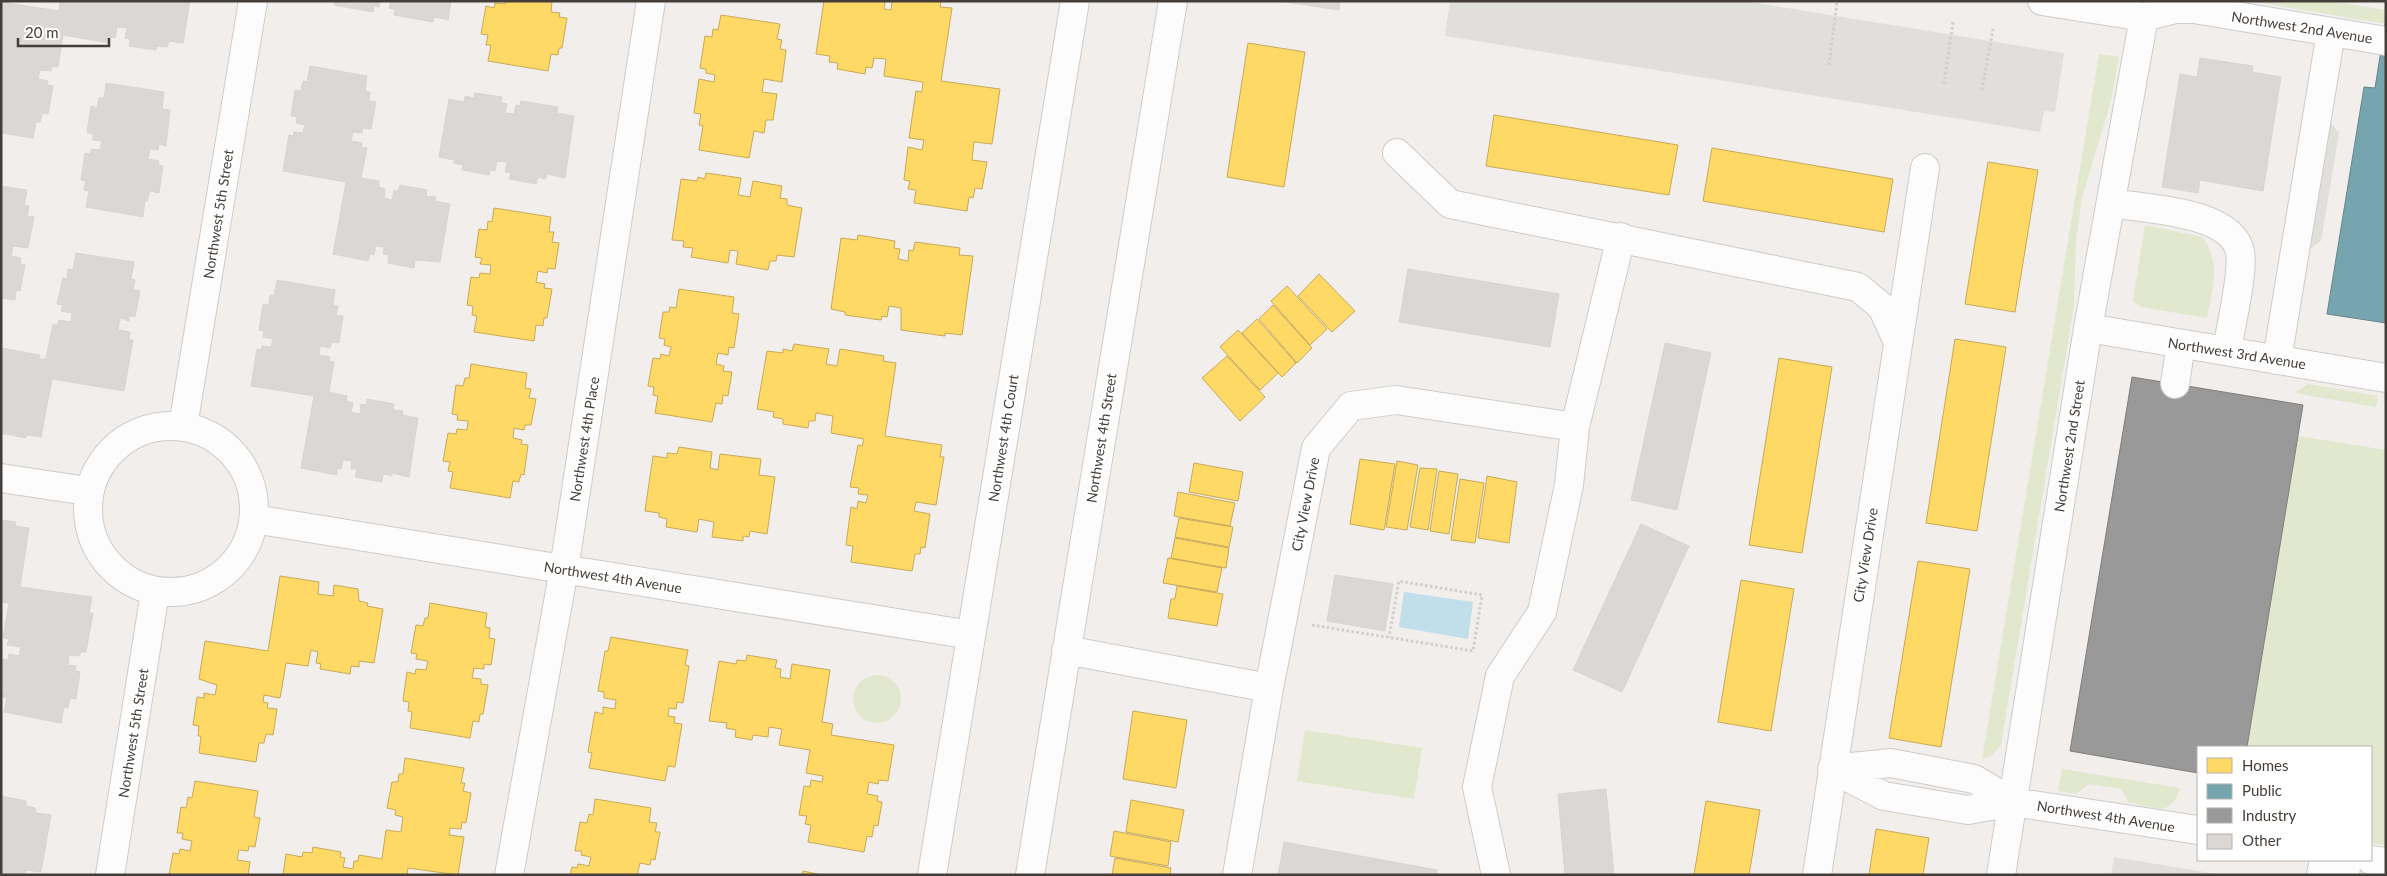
<svg xmlns="http://www.w3.org/2000/svg" width="2387" height="876" font-family="Lato,sans-serif">
  <rect width="100%" height="100%" fill="#f1eeeb"/>
  <path fill="#e2e8ce" d="M 2250,1 L 2331,1 L 2386,10 L 2386,24 Z
    M 2099,54 L 2119,57 L 2112,97 L 2082,198 L 2076,241 L 2074,306 L 2001,745 L 1992,755 L 1982,759 Z
    M 2145,225 L 2202,237 C 2222,262 2212,289 2207,318 L 2141,307 L 2133,300 Z
    M 2308,384 L 2378,396 L 2376,407 L 2294,393 Z
    M 2298,436 L 2386,450 L 2386,845 L 2371,843 L 2371,747 L 2247,747 Z
    M853 699a24 24 0 1 1 48 0a24 24 0 1 1-48 0Z
    M 1305,730 L 1422,748 L 1414,799 L 1297,781 Z
    M 2062,769 L 2180,788 C 2171,819 2154,807 2128,802 L 2121,789 L 2089,784 L 2076,794 L 2058,791 Z"/>
  <path fill="#e1dfdc" d="M 1450,1 L 1744,1 L 2064,53 L 2055,112 L 2044,111 L 2040,132 L 1445,36 Z
    M 2327,117 L 2339,133 L 2321,241 L 2304,253 Z
    M 2114,857 L 2223,875 L 2111,875 Z"/>
  <path fill="#c0dfea" d="M 1404,592 L 1473,602 L 1468,639 L 1399,627 Z"/>
  <path fill="#ffd966" stroke="#c7aa58" d="M 505,1 L 552,1 L 551,12 L 560,13 L 559,17 L 567,18 L 562,48 L 559,48 L 558,55 L 551,54 L 548,71 L 488,61 L 491,45 L 486,45 L 488,35 L 481,34 L 486,6 L 494,8 L 495,3 L 505,4 Z
    M 824,1 L 885,1 L 884,9 L 891,10 L 892,1 L 941,1 L 940,7 L 952,8 L 941,81 L 1000,89 L 992,144 L 974,142 L 972,160 L 987,162 L 982,189 L 975,188 L 973,198 L 969,197 L 967,211 L 914,203 L 916,190 L 908,189 L 910,181 L 904,180 L 908,147 L 922,150 L 924,140 L 909,138 L 916,91 L 922,92 L 923,82 L 884,76 L 886,59 L 874,58 L 872,68 L 866,67 L 865,74 L 837,69 L 838,63 L 829,62 L 830,56 L 816,54 Z
    M 721,15 L 780,24 L 777,39 L 782,40 L 780,49 L 786,50 L 782,82 L 764,79 L 762,92 L 777,94 L 773,120 L 766,120 L 764,133 L 754,131 L 749,158 L 699,150 L 703,126 L 699,125 L 701,114 L 694,113 L 699,79 L 714,82 L 715,75 L 706,73 L 706,69 L 700,68 L 705,36 L 712,37 L 713,29 L 718,30 Z
    M 1248,43 L 1305,52 L 1284,187 L 1227,177 Z
    M 1494,115 L 1678,145 L 1669,195 L 1486,166 Z
    M 1712,148 L 1893,179 L 1884,232 L 1703,201 Z
    M 1988,162 L 2038,170 L 2015,312 L 1965,304 Z
    M 706,173 L 741,178 L 738,195 L 750,197 L 753,181 L 782,186 L 780,198 L 787,199 L 787,205 L 802,208 L 794,257 L 777,255 L 776,261 L 770,261 L 768,270 L 736,264 L 738,251 L 730,250 L 728,263 L 691,257 L 693,248 L 683,247 L 684,241 L 672,240 L 681,179 L 697,181 L 698,177 L 705,179 Z
    M 494,208 L 551,217 L 549,232 L 554,232 L 552,242 L 559,243 L 555,269 L 548,268 L 547,273 L 538,271 L 536,282 L 545,284 L 544,288 L 552,289 L 547,318 L 544,318 L 543,326 L 536,325 L 534,341 L 474,332 L 477,316 L 472,315 L 473,306 L 467,305 L 471,277 L 479,278 L 480,273 L 490,274 L 491,265 L 480,264 L 482,258 L 475,257 L 479,229 L 487,230 L 488,221 L 492,222 Z
    M 858,235 L 895,241 L 894,248 L 900,249 L 898,259 L 908,261 L 909,250 L 913,251 L 915,242 L 960,248 L 959,255 L 973,256 L 962,335 L 945,333 L 945,336 L 901,330 L 901,308 L 889,306 L 887,317 L 882,316 L 881,320 L 845,315 L 845,312 L 831,309 L 841,238 L 857,240 Z
    M 1319,274 L 1355,311 L 1332,332 L 1298,296 Z
    M 1287,286 L 1327,329 L 1310,345 L 1271,301 Z
    M 679,289 L 734,297 L 732,313 L 739,314 L 734,348 L 729,347 L 728,355 L 718,353 L 716,364 L 724,366 L 723,371 L 732,372 L 728,396 L 723,395 L 722,404 L 716,403 L 712,422 L 655,413 L 658,396 L 653,395 L 654,387 L 648,386 L 653,358 L 660,359 L 661,354 L 669,356 L 671,347 L 664,345 L 665,339 L 659,338 L 663,312 L 669,312 L 670,307 L 676,308 Z
    M 1273,305 L 1312,348 L 1297,363 L 1259,319 Z
    M 1257,319 L 1296,363 L 1282,377 L 1242,333 Z
    M 1238,330 L 1278,373 L 1260,390 L 1220,347 Z
    M 1955,339 L 2006,347 L 1977,531 L 1926,523 Z
    M 794,344 L 829,349 L 826,364 L 837,366 L 840,349 L 884,356 L 883,361 L 896,363 L 885,436 L 942,445 L 940,457 L 944,457 L 936,505 L 916,502 L 914,511 L 930,514 L 925,548 L 921,547 L 920,554 L 915,554 L 912,571 L 851,562 L 853,546 L 846,545 L 851,507 L 857,509 L 858,501 L 866,503 L 868,495 L 858,494 L 859,488 L 850,487 L 858,445 L 862,446 L 864,439 L 831,433 L 833,416 L 816,413 L 815,421 L 809,421 L 808,428 L 783,424 L 783,419 L 773,417 L 774,412 L 757,409 L 767,351 L 783,353 L 783,349 L 792,351 Z
    M 1227,356 L 1265,397 L 1240,421 L 1202,378 Z
    M 1779,358 L 1832,367 L 1802,553 L 1749,545 Z
    M 471,364 L 527,373 L 525,388 L 531,389 L 529,398 L 536,399 L 531,425 L 525,425 L 524,430 L 514,428 L 513,438 L 522,440 L 521,444 L 528,445 L 524,475 L 521,474 L 519,482 L 513,481 L 510,498 L 450,488 L 453,472 L 448,471 L 450,462 L 443,461 L 448,433 L 456,434 L 457,429 L 467,430 L 468,421 L 457,420 L 458,415 L 452,414 L 456,385 L 463,386 L 465,378 L 469,378 Z
    M 679,447 L 712,452 L 710,468 L 718,470 L 720,454 L 761,459 L 759,475 L 775,477 L 767,534 L 750,531 L 749,537 L 743,536 L 743,541 L 712,537 L 714,522 L 699,519 L 697,532 L 666,527 L 667,519 L 659,517 L 659,513 L 645,511 L 653,456 L 667,458 L 667,453 L 677,454 Z
    M 1360,459 L 1395,464 L 1384,530 L 1350,524 Z
    M 1397,461 L 1418,465 L 1407,530 L 1386,527 Z
    M 1194,463 L 1243,472 L 1238,501 L 1189,492 Z
    M 1420,468 L 1437,469 L 1428,530 L 1410,527 Z
    M 1439,471 L 1458,474 L 1449,534 L 1430,531 Z
    M 1487,476 L 1517,482 L 1509,543 L 1478,538 Z
    M 1460,479 L 1484,483 L 1475,543 L 1451,540 Z
    M 1178,492 L 1235,503 L 1230,526 L 1174,516 Z
    M 1179,518 L 1233,527 L 1229,547 L 1175,537 Z
    M 1175,538 L 1229,548 L 1226,568 L 1171,558 Z
    M 1168,558 L 1222,568 L 1217,592 L 1163,583 Z
    M 1918,561 L 1970,569 L 1941,747 L 1889,738 Z
    M 280,576 L 319,582 L 318,594 L 333,596 L 334,585 L 358,589 L 359,601 L 368,603 L 367,606 L 383,609 L 374,663 L 359,661 L 359,667 L 351,666 L 350,674 L 320,669 L 321,664 L 316,663 L 318,652 L 311,650 L 308,666 L 286,663 L 280,698 L 264,695 L 263,702 L 268,703 L 267,708 L 277,709 L 273,735 L 266,734 L 264,743 L 259,743 L 256,762 L 199,753 L 201,736 L 198,736 L 199,726 L 193,725 L 197,697 L 204,698 L 204,693 L 215,695 L 217,685 L 199,679 L 205,641 L 268,651 Z
    M 1741,580 L 1794,589 L 1771,731 L 1718,722 Z
    M 1177,586 L 1223,594 L 1217,626 L 1168,618 L 1171,599 L 1175,599 Z
    M 430,603 L 487,613 L 485,627 L 490,628 L 489,638 L 495,639 L 491,665 L 484,664 L 484,669 L 474,668 L 472,678 L 481,679 L 481,684 L 488,685 L 483,714 L 480,714 L 479,722 L 473,721 L 470,738 L 410,728 L 412,712 L 408,711 L 409,702 L 403,701 L 407,672 L 415,674 L 416,669 L 426,670 L 428,661 L 416,659 L 417,654 L 411,653 L 416,625 L 423,626 L 425,618 L 428,618 Z
    M 611,637 L 688,650 L 685,665 L 689,666 L 683,703 L 677,702 L 676,709 L 669,708 L 668,716 L 675,717 L 674,723 L 682,724 L 675,767 L 668,766 L 665,781 L 589,768 L 592,753 L 588,752 L 595,712 L 603,714 L 603,707 L 615,709 L 616,700 L 604,698 L 604,692 L 598,691 L 605,651 L 608,651 Z
    M 747,655 L 777,660 L 775,668 L 781,669 L 780,677 L 790,679 L 792,664 L 830,670 L 822,722 L 833,724 L 831,735 L 894,745 L 888,781 L 879,780 L 878,784 L 869,782 L 867,794 L 878,796 L 877,801 L 882,802 L 878,826 L 874,825 L 872,837 L 867,836 L 864,852 L 808,842 L 811,825 L 805,824 L 807,816 L 799,815 L 804,786 L 810,787 L 811,780 L 822,782 L 823,776 L 806,773 L 810,750 L 779,745 L 782,729 L 769,727 L 768,737 L 753,735 L 752,740 L 735,737 L 736,730 L 726,728 L 727,723 L 709,721 L 719,661 L 736,664 L 737,660 L 746,661 Z
    M 1133,711 L 1187,720 L 1176,788 L 1123,779 Z
    M 405,758 L 464,768 L 461,783 L 465,783 L 463,791 L 471,793 L 466,823 L 462,822 L 461,829 L 450,828 L 449,835 L 464,837 L 458,875 L 408,868 L 407,875 L 283,875 L 286,854 L 302,857 L 303,852 L 312,853 L 313,847 L 341,852 L 340,857 L 345,858 L 343,867 L 353,869 L 354,861 L 358,861 L 359,855 L 382,859 L 386,830 L 401,832 L 403,817 L 395,815 L 396,810 L 387,808 L 392,782 L 398,782 L 399,774 L 403,774 Z
    M 195,781 L 258,791 L 254,817 L 260,818 L 255,847 L 249,846 L 248,851 L 239,850 L 237,860 L 250,862 L 248,875 L 169,875 L 173,853 L 179,854 L 180,849 L 190,851 L 192,841 L 182,839 L 183,833 L 177,833 L 181,807 L 186,808 L 188,797 L 192,798 Z
    M 595,799 L 651,808 L 649,822 L 657,823 L 655,832 L 660,832 L 655,860 L 651,859 L 650,865 L 640,863 L 637,875 L 570,875 L 572,867 L 577,868 L 578,864 L 589,866 L 591,857 L 581,855 L 582,851 L 575,851 L 580,822 L 587,823 L 589,814 L 593,815 Z
    M 1131,800 L 1184,810 L 1178,842 L 1126,832 Z
    M 1706,801 L 1760,810 L 1749,875 L 1694,875 Z
    M 1876,829 L 1929,838 L 1923,875 L 1869,875 Z
    M 1114,831 L 1171,842 L 1168,866 L 1110,856 Z
    M 1115,858 L 1171,868 L 1170,875 L 1112,875 Z
    M 803,871 L 822,875 L 802,875 Z"/>
  <path fill="#76a5af" stroke="#67868b" d="M 2386,19 L 2386,323 L 2327,314 L 2364,87 L 2375,88 Z"/>
  <path fill="#999" stroke="#807e7c" d="M 2132,377 L 2303,405 L 2247,747 L 2198,747 L 2198,773 L 2070,751 Z"/>
  <path fill="#dad7d4" stroke="#d9d5d1" d="M 60,1 L 190,1 L 183,43 L 169,41 L 167,47 L 157,46 L 156,50 L 129,46 L 130,39 L 125,38 L 127,28 L 117,27 L 115,38 L 110,37 L 109,43 L 63,35 L 58,67 L 52,66 L 51,71 L 40,70 L 38,79 L 48,81 L 47,85 L 53,86 L 48,114 L 42,113 L 40,122 L 36,122 L 33,138 L 1,133 L 1,2 L 59,11 Z
    M 335,1 L 380,1 L 379,7 L 374,6 L 373,12 L 334,5 Z
    M 391,1 L 451,1 L 448,20 L 434,17 L 433,22 L 394,15 L 395,9 L 389,8 Z
    M 1279,1 L 1340,1 L 1339,10 Z
    M 2200,58 L 2253,66 L 2252,72 L 2281,77 L 2263,191 L 2200,180 L 2198,193 L 2162,187 L 2180,74 L 2197,77 Z
    M 310,66 L 367,76 L 365,91 L 370,92 L 369,101 L 376,102 L 371,129 L 363,128 L 362,133 L 353,132 L 351,141 L 362,143 L 361,147 L 367,148 L 361,178 L 379,181 L 379,187 L 385,189 L 384,198 L 392,200 L 394,190 L 398,191 L 400,185 L 427,190 L 426,196 L 436,197 L 435,201 L 450,204 L 440,262 L 415,260 L 414,268 L 388,263 L 389,255 L 383,254 L 384,247 L 376,246 L 374,255 L 370,254 L 368,261 L 333,254 L 346,182 L 283,171 L 289,135 L 293,136 L 294,132 L 303,133 L 305,125 L 296,123 L 297,117 L 291,116 L 295,90 L 301,91 L 303,81 L 307,82 Z
    M 106,83 L 164,92 L 162,109 L 170,110 L 166,146 L 159,144 L 158,150 L 150,149 L 148,159 L 159,161 L 158,165 L 163,166 L 159,193 L 150,191 L 147,201 L 145,200 L 143,217 L 86,207 L 89,191 L 84,190 L 86,181 L 81,180 L 85,153 L 90,154 L 92,149 L 100,150 L 102,141 L 93,140 L 93,134 L 87,132 L 91,106 L 97,108 L 99,98 L 104,98 Z
    M 475,93 L 502,97 L 501,103 L 507,104 L 505,113 L 514,114 L 516,105 L 520,106 L 521,101 L 558,107 L 557,113 L 574,116 L 565,178 L 547,174 L 546,179 L 538,177 L 536,184 L 509,179 L 511,173 L 505,172 L 507,162 L 497,161 L 495,171 L 490,170 L 489,175 L 462,170 L 463,165 L 454,163 L 454,160 L 439,157 L 449,99 L 464,102 L 465,96 L 474,98 Z
    M 1,186 L 27,190 L 24,206 L 29,206 L 27,216 L 34,217 L 28,248 L 13,246 L 11,256 L 21,258 L 20,264 L 25,265 L 20,291 L 16,290 L 15,300 L 2,298 L 1,306 Z
    M 76,253 L 134,262 L 131,279 L 135,280 L 133,290 L 140,291 L 135,317 L 129,316 L 129,321 L 120,318 L 118,330 L 130,332 L 129,340 L 133,340 L 124,391 L 52,379 L 41,437 L 27,435 L 26,438 L 1,433 L 1,348 L 40,355 L 39,359 L 46,359 L 53,324 L 57,326 L 59,320 L 71,322 L 72,313 L 61,311 L 63,305 L 57,304 L 63,278 L 67,279 L 68,269 L 73,270 Z
    M 1408,269 L 1559,294 L 1550,347 L 1399,322 Z
    M 277,280 L 335,290 L 333,305 L 338,306 L 336,315 L 343,316 L 339,343 L 332,342 L 330,348 L 320,346 L 319,355 L 330,357 L 329,361 L 334,362 L 329,392 L 347,396 L 346,401 L 353,403 L 351,412 L 360,414 L 361,404 L 366,405 L 367,399 L 394,404 L 393,410 L 403,411 L 402,415 L 418,418 L 409,477 L 392,473 L 392,476 L 383,474 L 382,482 L 355,477 L 357,469 L 351,469 L 352,461 L 343,460 L 341,469 L 337,468 L 337,475 L 301,468 L 314,396 L 251,386 L 257,349 L 261,350 L 262,346 L 271,347 L 273,339 L 263,337 L 264,331 L 259,330 L 263,304 L 269,305 L 270,295 L 274,296 Z
    M 1665,343 L 1711,353 L 1677,510 L 1631,500 Z
    M 1,520 L 16,522 L 15,526 L 29,528 L 20,587 L 92,597 L 89,613 L 93,613 L 86,652 L 81,652 L 79,656 L 69,655 L 68,665 L 76,666 L 75,671 L 80,672 L 76,699 L 70,698 L 68,708 L 64,707 L 61,723 L 4,712 L 7,698 L 2,697 L 4,687 L 1,686 L 3,659 L 8,660 L 9,654 L 19,656 L 21,647 L 7,645 L 9,639 L 3,638 L 9,603 L 1,602 Z
    M 1641,524 L 1689,546 L 1622,692 L 1573,670 Z
    M 1335,575 L 1393,584 L 1385,631 L 1327,621 Z
    M 1606,789 L 1614,875 L 1565,875 L 1558,794 Z
    M 1,796 L 26,801 L 26,806 L 35,808 L 36,813 L 51,815 L 41,872 L 26,870 L 24,875 L 1,875 Z
    M 1284,842 L 1437,870 L 1437,875 L 1278,875 Z"/>
  <g fill="none" stroke-linecap="round" stroke-linejoin="round">
    <defs>
      <path id="minor" d="M 2042,1 L 2144,17 L 2176,9 L 2194,9 L 2386,41
        M 1397,153 L 1450,204 L 1858,287 L 1882,307 L 1897,340
        M 2111,203 C 2146,209 2232,211 2240,252 C 2244,273 2230,328 2227,351
        M 2088,328 L 2386,378
        M 2277,360 L 2331,32
        M 2175,384 L 2181,344
        M88 509a83 83 0 1 1 166 0a83 83 0 1 1-166 0Z
        M 183,426 L 253,1
        M 1575,427 L 1621,237
        M 1,478 L 87,491
        M 254,519 L 971,635
        M 1066,650 L 1269,688
        M 1832,769 L 1884,796 L 1968,810 L 2013,802 L 2198,830
        M 1832,769 L 1891,763 L 1974,779 L 2013,802
        M 2371,860 L 2386,862
        M 110,875 L 155,592
        M 509,875 L 564,569 L 651,1
        M 932,875 L 1075,1
        M 1030,875 L 1173,1
        M 1237,875 L 1269,688 L 1316,448 L 1351,406 L 1396,400 L 1575,427 L 1569,485 L 1542,612 L 1500,676 L 1477,787 L 1496,875
        M 1817,875 L 1925,168
        M 2001,875 L 2088,328 L 2144,17
        M 2321,875 L 2324,860
        M 2345,875 L 2347,860"/>
    </defs>
    <use href="#minor" stroke="#ceccc9" stroke-width="30"/>
    <path stroke="#d1cecb" stroke-width="3" stroke-dasharray="2.5 2.5" stroke-linecap="butt" d="M 1829,65 L 1837,2
      M 1944,84 L 1953,22
      M 1982,90 L 1993,29
      M 1312,625 L 1473,651 L 1482,595 L 1399,581 L 1389,637"/>
    <use href="#minor" stroke="#fdfcfc" stroke-width="28"/>
  </g>
  <g text-anchor="middle" dominant-baseline="central" stroke-width="5" stroke-linejoin="round" paint-order="stroke">
    <g font-size="14" fill="#453e38" stroke="#fff">
      <text transform="translate(2302 27) rotate(9)">Northwest 2nd Avenue</text>
      <text transform="translate(218 214) rotate(-81)">Northwest 5th Street</text>
      <text transform="translate(2237 353) rotate(9)">Northwest 3rd Avenue</text>
      <text transform="translate(1003 438) rotate(-81)">Northwest 4th Court</text>
      <text transform="translate(1101 438) rotate(-81)">Northwest 4th Street</text>
      <text transform="translate(584 439) rotate(-81)">Northwest 4th Place</text>
      <text transform="translate(2069 446) rotate(-81)">Northwest 2nd Street</text>
      <text transform="translate(1305 504) rotate(-79)">City View Drive</text>
      <text transform="translate(1865 555) rotate(-81)">City View Drive</text>
      <text transform="translate(613 577) rotate(9)">Northwest 4th Avenue</text>
      <text transform="translate(133 733) rotate(-81)">Northwest 5th Street</text>
      <text transform="translate(2106 816) rotate(9)">Northwest 4th Avenue</text>
    </g>
  </g>
  <rect width="2387" height="876" fill="none" stroke="#453e38" stroke-width="5"/>
  <rect x="2197" y="746" width="175" height="115" fill="#ffffff" stroke="#b5b2af"/>
  <rect x="2207" y="758" width="25" height="15" fill="#ffd966" stroke="#b5b2af"/>
  <text x="2242" y="771" font-size="15" fill="#453e38">Homes</text>
  <rect x="2207" y="784" width="25" height="15" fill="#76a5af" stroke="#b5b2af"/>
  <text x="2242" y="796" font-size="15" fill="#453e38">Public</text>
  <rect x="2207" y="808" width="25" height="15" fill="#999999" stroke="#b5b2af"/>
  <text x="2242" y="821" font-size="15" fill="#453e38">Industry</text>
  <rect x="2207" y="834" width="25" height="15" fill="#dad7d4" stroke="#b5b2af"/>
  <text x="2242" y="846" font-size="15" fill="#453e38">Other</text>
  <path d="M18 38v8h91v-8" fill="none" stroke="#453e38" stroke-width="2.5"/>
  <text x="25" y="38" font-size="15" fill="#453e38" stroke="#ffffff" stroke-width="4" paint-order="stroke">20 m</text>
</svg>
